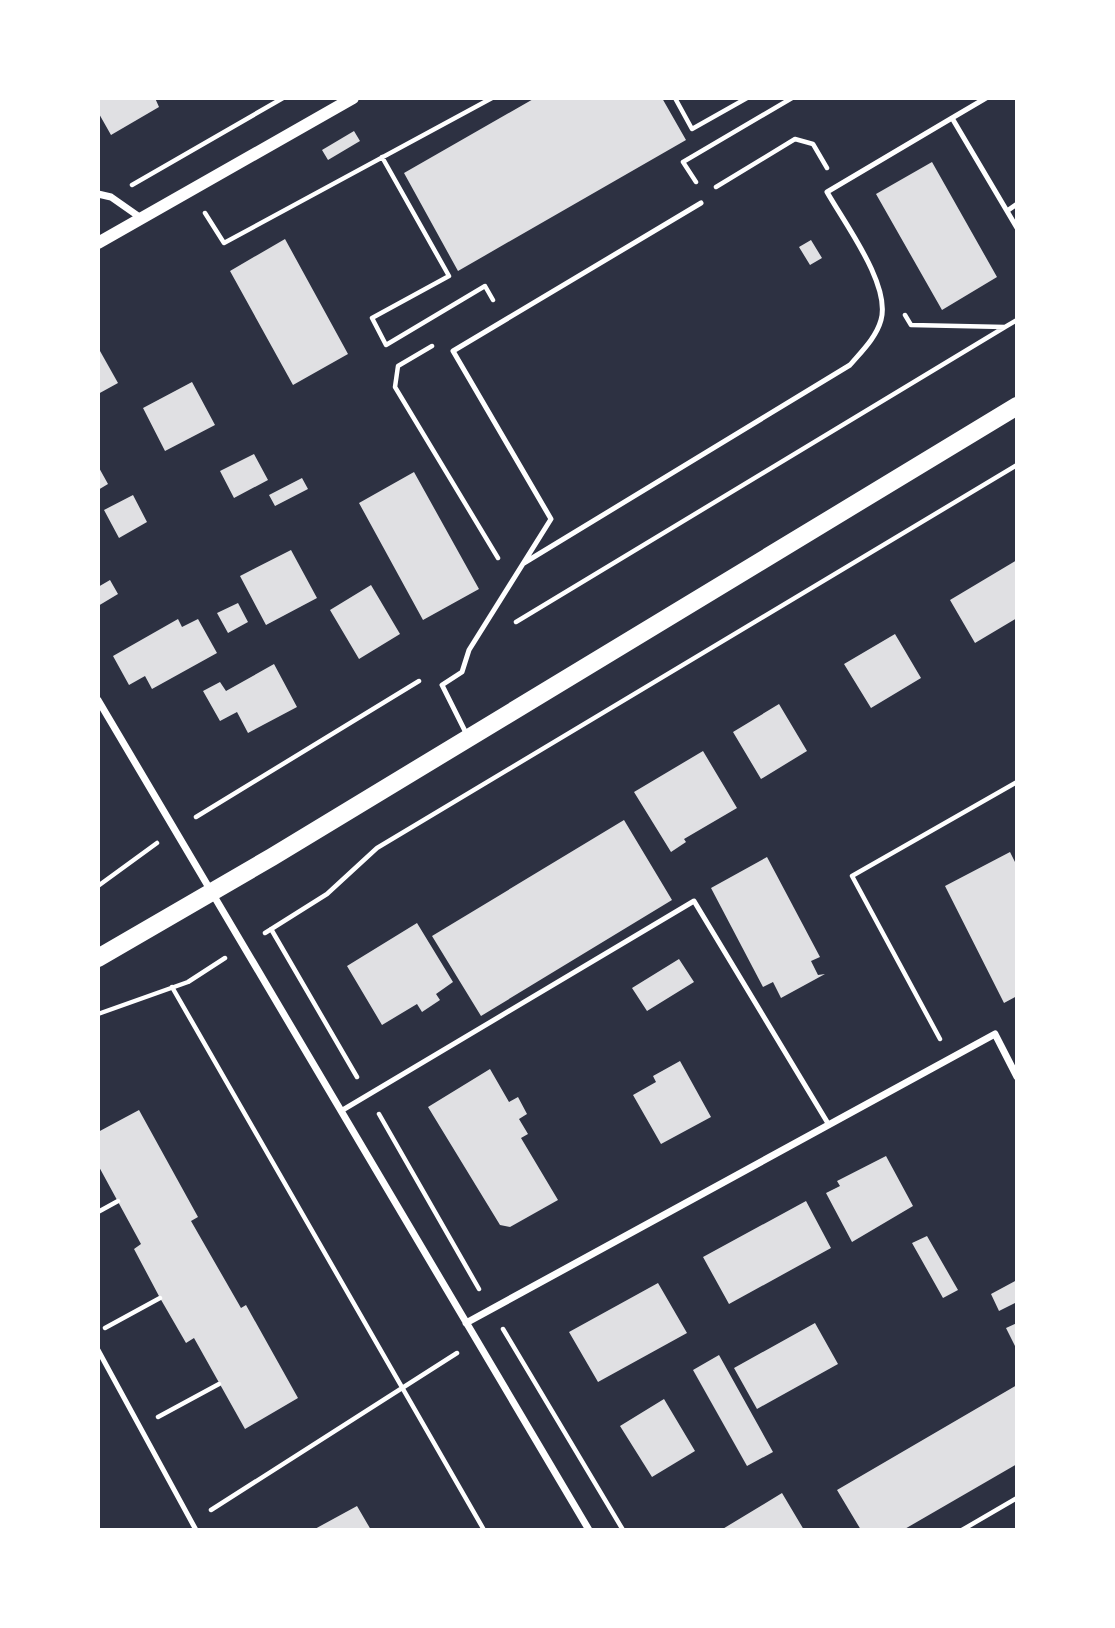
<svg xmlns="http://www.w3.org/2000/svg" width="1115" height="1628" font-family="'Nunito Sans',sans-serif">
  <rect width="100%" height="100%" fill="#2d3142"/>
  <path fill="#e0e0e3" d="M 98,98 L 155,98 L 159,107 L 111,135 L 98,112 Z
    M 535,98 L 662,98 L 686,140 L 458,271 L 404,173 Z
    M 354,131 L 360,141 L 328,160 L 322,150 Z
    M 932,162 L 997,277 L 942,310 L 876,194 Z
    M 285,239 L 348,354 L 293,385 L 230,271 Z
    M 811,240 L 822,258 L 810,265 L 799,247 Z
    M 100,351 L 118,383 L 98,394 L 98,352 Z
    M 192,382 L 215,425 L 165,451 L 143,408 Z
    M 254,454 L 268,480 L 234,498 L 220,471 Z
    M 98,466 L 108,484 L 98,490 Z
    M 414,472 L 479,589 L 423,620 L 359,503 Z
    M 302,478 L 308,489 L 275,506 L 269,495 Z
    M 133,495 L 147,522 L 119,538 L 104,510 Z
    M 291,550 L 317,598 L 266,625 L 240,576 Z
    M 1017,560 L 1017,618 L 975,643 L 950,600 Z
    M 110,580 L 118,594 L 98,606 L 98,587 Z
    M 371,585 L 400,634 L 359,659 L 330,610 Z
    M 238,603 L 248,622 L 228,633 L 217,613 Z
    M 178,619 L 182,627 L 198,619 L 217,653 L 152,689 L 145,676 L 129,685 L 113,656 Z
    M 895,634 L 921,678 L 871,708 L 844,664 Z
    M 274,664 L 297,707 L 248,733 L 237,712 L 220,721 L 203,691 L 220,682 L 226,691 Z
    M 779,704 L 807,751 L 761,779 L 733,732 Z
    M 703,751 L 737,808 L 684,839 L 686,842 L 671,852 L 634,792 Z
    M 624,820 L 672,900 L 481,1016 L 432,936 Z
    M 1010,852 L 1017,866 L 1017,996 L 1004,1003 L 945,886 Z
    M 767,857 L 820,957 L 811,961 L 818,975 L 825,974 L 781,998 L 773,982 L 763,987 L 711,888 Z
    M 417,923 L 453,982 L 436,994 L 440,1000 L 422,1012 L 417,1004 L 382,1025 L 347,966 Z
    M 679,959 L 694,982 L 647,1011 L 632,988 Z
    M 680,1061 L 711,1117 L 661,1144 L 633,1095 L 656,1082 L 653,1076 Z
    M 490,1069 L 509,1102 L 518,1097 L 527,1114 L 519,1119 L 528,1134 L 521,1138 L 558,1200 L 510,1227 L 500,1225 L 428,1107 Z
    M 139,1110 L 198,1217 L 191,1221 L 241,1308 L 246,1305 L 298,1398 L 245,1429 L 194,1338 L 186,1343 L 160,1298 L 134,1249 L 141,1244 L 98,1165 L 98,1132 Z
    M 886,1156 L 913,1206 L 852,1242 L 826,1193 L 840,1186 L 837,1181 Z
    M 806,1201 L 831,1248 L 729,1304 L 703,1257 Z
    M 927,1236 L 958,1290 L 943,1298 L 912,1243 Z
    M 1017,1280 L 1017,1302 L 999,1311 L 991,1294 Z
    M 658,1283 L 687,1333 L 598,1382 L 569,1332 Z
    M 815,1323 L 838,1364 L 757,1409 L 734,1368 Z
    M 1017,1323 L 1017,1350 L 1006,1328 Z
    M 719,1355 L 773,1452 L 747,1466 L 693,1370 Z
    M 1017,1385 L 1017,1464 L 903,1530 L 861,1530 L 837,1490 Z
    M 664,1399 L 695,1451 L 652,1477 L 620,1426 Z
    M 782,1493 L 804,1530 L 721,1530 Z
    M 357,1506 L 371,1530 L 313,1530 Z"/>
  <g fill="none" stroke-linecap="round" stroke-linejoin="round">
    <path stroke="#fff" stroke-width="4.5" d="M 675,98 L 692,129 L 747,98
      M 382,157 L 449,276 L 372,318 L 386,345 L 485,286 L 493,300
      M 696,182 L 683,162 L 792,98
      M 132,185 L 283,98
      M 716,187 L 795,139 L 813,144 L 827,168
      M 205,213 L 224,243 L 492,98
      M 1005,327 L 1017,320
      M 432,346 L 398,366 L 395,387 L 498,558
      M 516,622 L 1005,327 L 911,325 L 905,315
      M 196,817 L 419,681
      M 98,886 L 157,843
      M 271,929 L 357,1077
      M 265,933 L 327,894 L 377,848 L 1017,465
      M 172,987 L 484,1530
      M 98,1014 L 188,982 L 225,958
      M 940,1039 L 852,876 L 1017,782
      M 379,1114 L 479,1289
      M 98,1212 L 118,1201
      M 105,1328 L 160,1298
      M 503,1329 L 623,1530
      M 158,1417 L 219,1384
      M 211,1510 L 457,1353
      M 962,1530 L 1017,1498"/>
    <path stroke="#fff" stroke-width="5" d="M 952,118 L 986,98
      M 1007,211 L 1017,204
      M 524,563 L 850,365 C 861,352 876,338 881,320 C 891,285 845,224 827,192 L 952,118 L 1017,228
      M 467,735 L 442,685 L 462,672 L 469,650 L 551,519 L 453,351 L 701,203
      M 341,1111 L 694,901 L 829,1125
      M 98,1350 L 196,1530"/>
    <path stroke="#fff" stroke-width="7" d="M 98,194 L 111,197 L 141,218
      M 98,700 L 589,1530
      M 466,1323 L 995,1034 L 1017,1077"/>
    <path stroke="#fff" stroke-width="12" d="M 98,243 L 353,98"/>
    <path stroke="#fff" stroke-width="18" d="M 98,958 L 272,857 L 1017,406"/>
  </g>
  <rect width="1115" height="1628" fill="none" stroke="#ffffff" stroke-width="200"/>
</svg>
